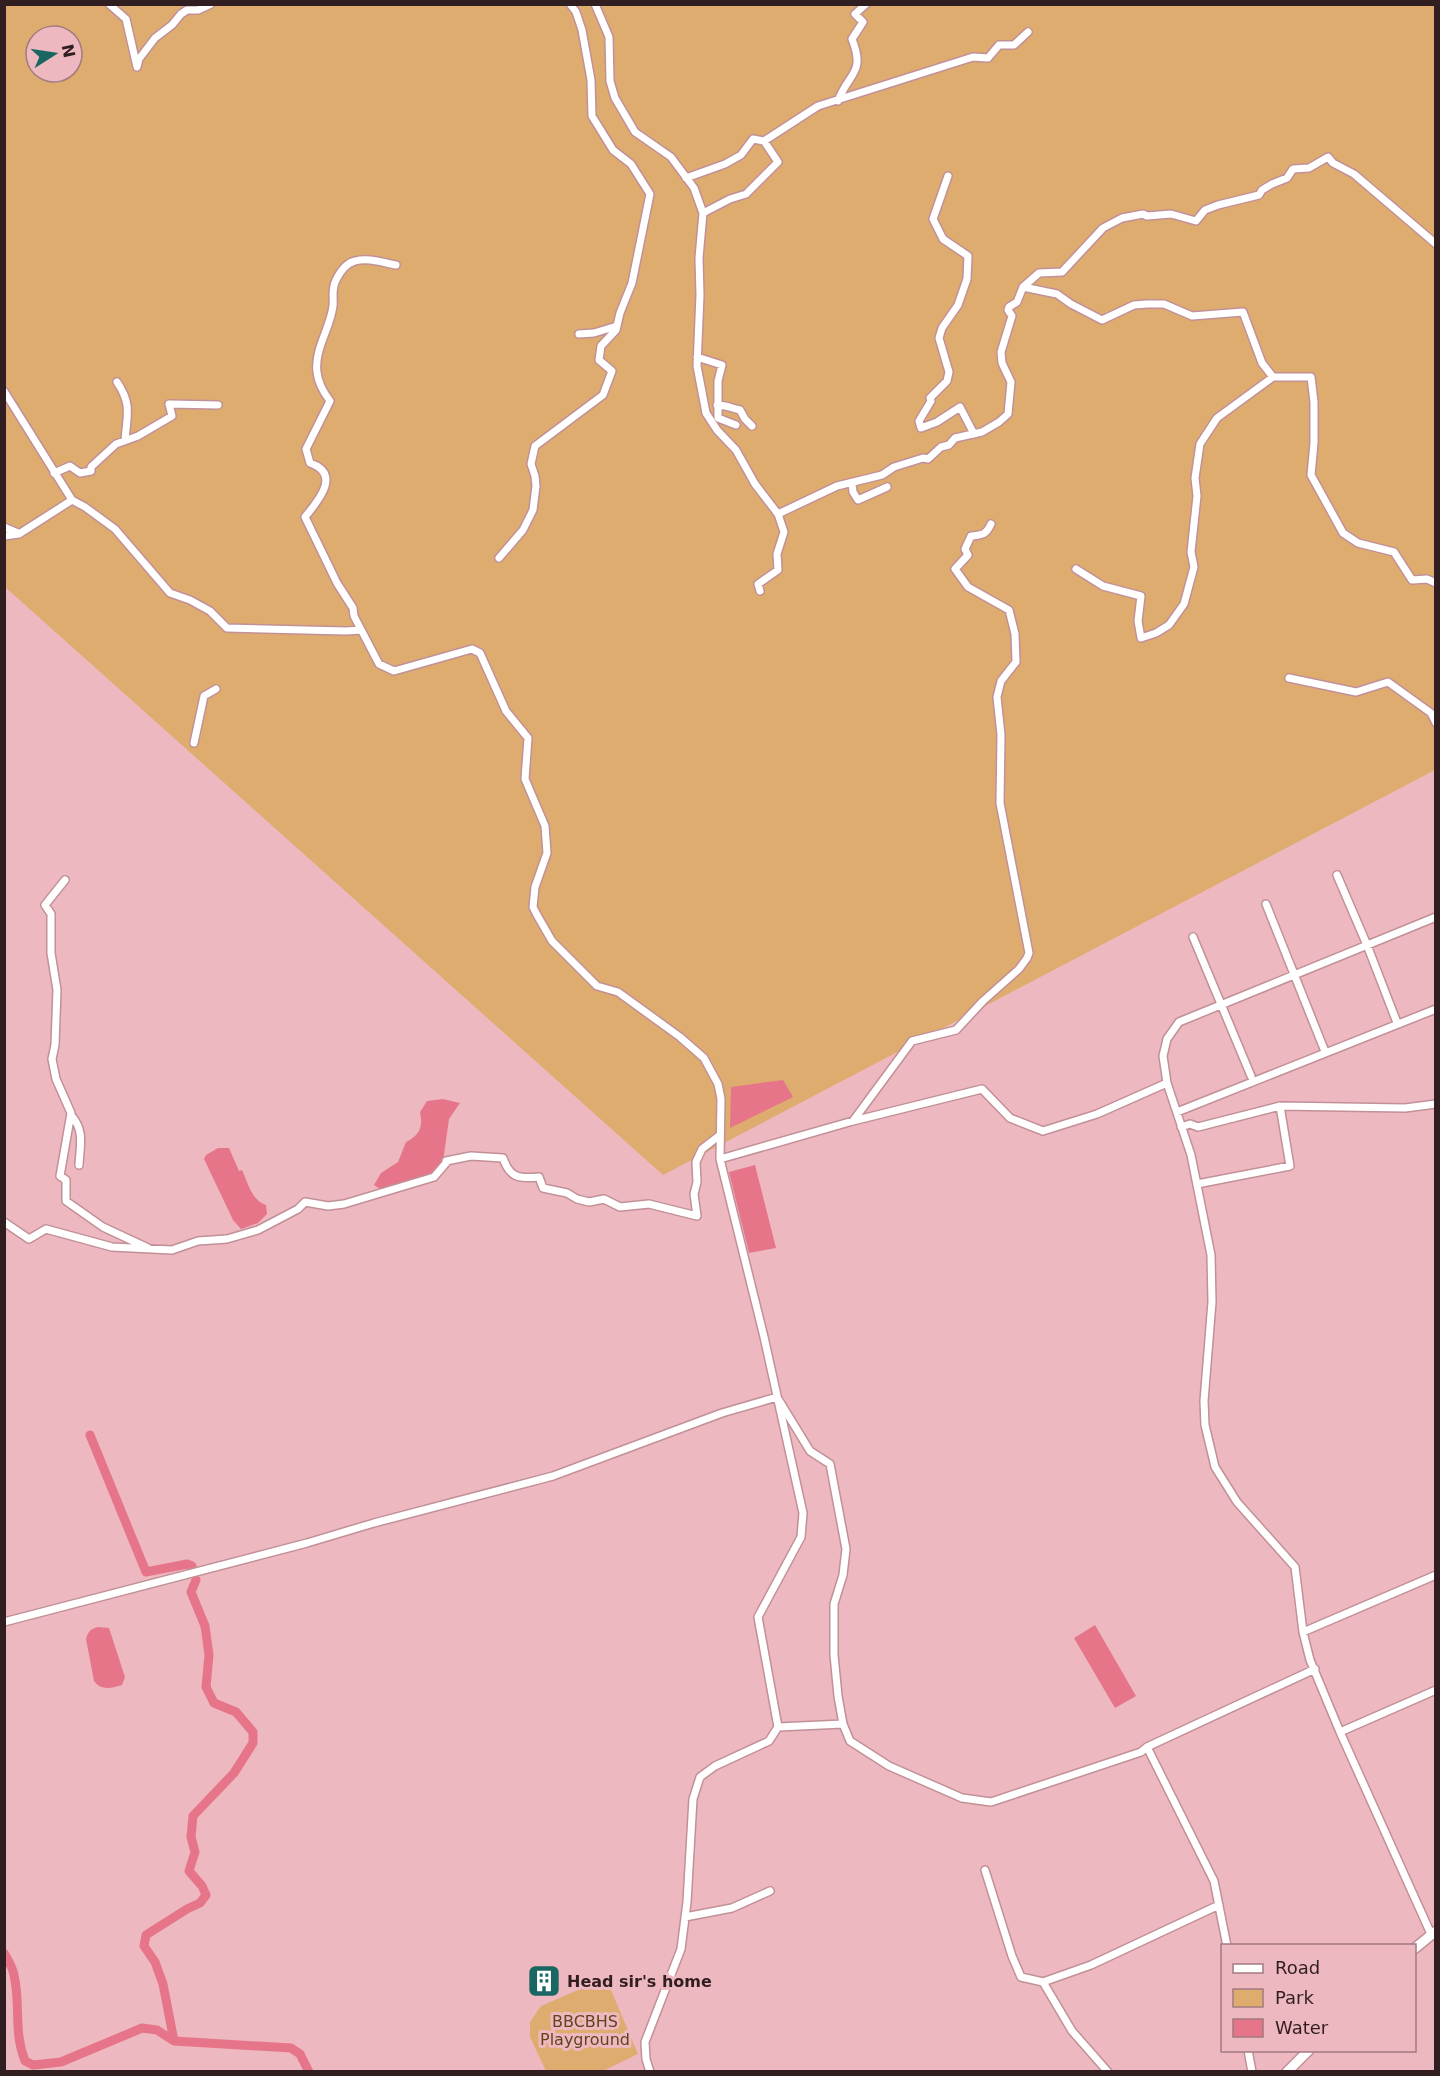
<svg xmlns="http://www.w3.org/2000/svg" width="1440" height="2076" font-family="'DejaVu Sans',sans-serif">
  <rect width="100%" height="100%" fill="#edb8bf"/>
  <path fill="#dfac70" fill-rule="evenodd" d="M 5,5 L 1435,5 L 1435,770 L 663,1175 L 5,587 ZM 36,36 L 72,36 L 72,72 L 36,72 Z
    M 606,1978 L 638,2054 L 603,2071 L 546,2071 L 530,2037 L 530,2022 L 541,2006 Z"/>
  <path fill="#e7758a" d="M 783,1080 L 793,1097 L 730,1128 L 731,1087 Z
    M 443,1099 L 460,1103 L 449,1119 L 443,1162 L 434,1173 L 380,1189 L 374,1185 L 381,1173 L 398,1162 L 406,1142 C 420,1135 423,1127 420,1112 L 427,1101 Z
    M 218,1148 L 229,1148 L 239,1171 L 242,1170 C 248,1183 252,1201 266,1205 L 267,1214 L 258,1223 L 241,1229 L 233,1220 L 204,1159 L 206,1155 Z
    M 755,1165 L 776,1248 L 749,1253 L 729,1172 Z
    M 1095,1625 L 1136,1696 L 1115,1708 L 1074,1638 Z
    M 98,1627 L 109,1628 L 125,1677 L 122,1685 C 112,1688 101,1691 94,1681 L 86,1639 C 88,1632 90,1629 98,1627 Z"/>
  <g fill="none" stroke-linecap="round" stroke-linejoin="round">
    <path stroke="#e7758a" stroke-width="9" d="M 90,1435 L 146,1572 L 187,1564 L 192,1566
      M 196,1580 L 191,1592 L 205,1626 L 209,1655 L 206,1687 L 214,1703 L 236,1712 L 253,1732 L 253,1743 L 234,1773 L 193,1816 L 191,1837 L 195,1852 L 189,1871 L 202,1886 L 206,1895 L 200,1903 L 187,1909 L 146,1935 L 144,1946 L 155,1962 L 163,1984 L 174,2041 L 291,2048 L 300,2054 L 309,2072
      M 4,1953 C 8,1960 13,1968 14,1975 C 21,2005 13,2030 25,2061 L 33,2065 L 61,2062 L 142,2028 L 157,2030 L 174,2041"/>
    <defs>
      <path id="street" d="M 109,4 L 126,19 L 137,67 L 139,59 L 155,38 L 172,25 L 181,14 L 187,10 L 198,10 L 211,4
        M 595,4 L 609,37 L 610,81 L 615,98 L 635,132 L 671,157 L 694,188 L 703,213
        M 838,101 C 848,73 866,74 852,39 L 863,22 L 855,14 L 866,4
        M 948,176 L 933,219 L 943,239 L 968,256 L 967,279 L 958,305 L 942,328 L 939,338 L 949,372 L 947,381 L 930,398 L 931,401 L 919,421 L 921,428 L 937,422 L 960,407 L 974,434
        M 686,178 L 725,164 L 741,155 L 753,139 L 764,141
        M 396,265 C 384,263 368,257 355,261 C 346,263 340,272 336,280 C 331,290 334,297 333,306 C 330,329 314,350 317,372 C 318,383 324,393 330,401 L 306,449 L 310,463 C 342,474 318,501 305,517 L 337,583 L 353,608 L 354,616 L 379,664 L 394,671 L 472,649 L 480,653 L 506,711 L 528,738 L 525,779 L 545,826 L 547,853 L 535,887 L 533,907 L 537,915 L 552,941 L 597,986 L 618,992 L 680,1037 L 704,1058 L 718,1084 L 721,1099 L 720,1159 L 764,1337 L 803,1513 L 801,1537 L 758,1617 L 778,1727 L 769,1741 L 715,1766 L 700,1777 L 693,1799 L 687,1902 L 681,1949 L 645,2042 L 646,2059 L 650,2072
        M 1023,287 L 1039,273 L 1062,272 L 1103,228 L 1122,218 L 1143,214 L 1147,216 L 1171,214 L 1196,221 L 1205,210 L 1218,205 L 1259,195 L 1262,190 L 1272,184 L 1287,178 L 1293,169 L 1309,168 L 1328,157 L 1333,163 L 1354,174 L 1436,244
        M 579,334 L 594,333 L 617,326
        M 697,357 L 722,365 L 718,381 L 718,418 L 736,425
        M 117,382 C 132,404 127,415 125,440
        M 4,391 L 72,500
        M 717,405 C 726,405 731,408 740,410 L 745,419 L 752,426
        M 54,473 L 70,466 L 80,473 L 91,471 L 91,467 L 116,444 L 138,436 L 172,416 L 169,404 L 218,405
        M 852,483 L 853,492 L 858,500 L 887,487
        M 778,514 L 837,486 L 882,475 L 894,467 L 923,458 L 928,459 L 941,447 L 949,445 L 955,438 L 982,432 L 999,422 L 1008,414 L 1011,382 L 1002,363 L 1001,352 L 1012,316 L 1008,310 L 1009,307 L 1017,302 L 1023,287 L 1057,294 L 1071,304 L 1102,320 L 1134,305 L 1147,304 L 1164,304 L 1192,316 L 1243,312 L 1262,363 L 1273,377 L 1311,377 L 1314,402 L 1314,443 L 1311,475 L 1343,533 L 1358,543 L 1394,552 L 1412,580 L 1427,579 L 1436,583
        M 4,527 L 18,533
        M 4,536 L 19,534 L 72,500 L 85,507 L 115,529 L 170,593 L 190,600 L 210,611 L 227,628 L 346,631 L 361,630
        M 499,558 L 523,530 L 533,510 L 536,486 L 535,476 L 531,464 L 535,446 L 603,395 L 612,371 L 599,360 L 601,346 L 616,330 L 620,313 L 632,283 L 650,194 L 631,164 L 613,150 L 592,116 L 591,80 L 582,30 L 576,12 L 570,4
        M 1076,569 L 1103,586 L 1141,596 L 1138,621 L 1141,638 L 1156,633 L 1169,625 L 1184,604 L 1194,567 L 1191,552 L 1197,496 L 1195,478 L 1200,444 L 1217,418 L 1273,377
        M 760,591 L 758,584 L 778,570 L 777,554 L 784,532 L 778,514 L 755,484 L 736,450 L 717,430 L 706,413 L 697,366 L 700,295 L 699,258 L 703,213 L 730,199 L 746,194 L 778,162 L 764,141 L 818,106 L 973,57 L 988,58 L 999,45 L 1014,45 L 1028,32
        M 1289,678 L 1356,692 L 1388,682 L 1431,713 L 1436,723
        M 194,743 L 204,696 L 216,689
        M 1337,875 L 1367,945 L 1396,1020
        M 65,880 L 45,905 L 51,914 L 51,953 L 57,990 L 55,1045 L 52,1059 L 56,1079 L 71,1113 L 60,1176 L 66,1180 L 66,1201 L 103,1227 L 148,1248
        M 1266,904 L 1324,1049
        M 1193,937 L 1251,1076
        M 1280,1106 L 1405,1108 L 1436,1104
        M 1177,1112 L 1436,1009
        M 71,1115 C 85,1131 80,1145 79,1165
        M 853,1121 L 912,1041 L 956,1030 L 983,1001 L 1019,969 L 1027,958 L 1029,953 L 1000,803 L 1001,735 L 997,697 L 1001,681 L 1016,662 L 1015,634 L 1009,610 L 968,587 L 955,569 L 968,555 L 965,549 L 971,536 C 982,535 986,535 991,524
        M 1181,1127 L 1190,1124 L 1198,1127 L 1280,1106 L 1290,1166 L 1197,1184
        M 720,1159 L 853,1121 L 982,1089 L 1010,1118 L 1043,1131 L 1097,1114 L 1167,1083
        M 4,1222 L 29,1239 L 46,1229 L 112,1247 L 172,1250 L 198,1241 L 227,1239 L 258,1230 L 298,1209 L 305,1202 L 328,1206 L 344,1204 L 434,1177 L 446,1163 L 446,1161 L 471,1156 L 503,1158 C 510,1178 519,1179 539,1177 L 543,1188 L 567,1193 L 577,1199 L 589,1202 L 604,1199 L 620,1207 L 649,1204 L 697,1216 L 694,1194 L 697,1182 L 696,1162 L 702,1149 L 720,1135
        M 4,1622 L 307,1543 L 374,1523 L 553,1476 L 722,1413 L 777,1397 L 810,1451 L 830,1464 L 846,1549 L 843,1575 L 834,1604 L 834,1655 L 838,1696 L 843,1724 L 850,1741 L 889,1766 L 962,1798 L 991,1802 L 1141,1752 L 1147,1747
        M 1303,1632 L 1436,1575
        M 778,1727 L 843,1724
        M 1340,1732 L 1436,1690
        M 985,1870 L 1012,1956 L 1021,1977 L 1043,1982 L 1091,1965 L 1219,1905
        M 685,1917 L 732,1908 L 770,1891
        M 1431,1934 L 1340,1732 L 1310,1660 L 1303,1632 L 1295,1567 L 1237,1502 L 1215,1467 L 1205,1425 L 1204,1401 L 1212,1302 L 1211,1255 L 1191,1155 L 1167,1083 L 1163,1056 L 1167,1039 L 1179,1022 L 1436,917
        M 1227,1946 L 1214,1881 L 1147,1747 L 1315,1669
        M 1043,1982 L 1072,2031 L 1108,2072
        M 1248,2050 L 1252,2072"/>
      <path id="secondary" d="M 1414,1949 L 1436,1931
        M 1287,2072 L 1309,2050"/>
    </defs>
    <use href="#street" stroke="#c29097" stroke-width="10"/>
    <use href="#secondary" stroke="#c29097" stroke-width="12"/>
    <use href="#street" stroke="#fff" stroke-width="7"/>
    <use href="#secondary" stroke="#fff" stroke-width="9"/>
  </g>
  <defs>
    <symbol id="building-square" viewBox="-11 -11 22 22"><rect x="-9" y="-9" width="18" height="18" rx="4" fill="#196662" stroke="#edb8bf"/><path d="M-4-6H4V6H1V3H-1V6H-4ZM-2.5-4.3h1.7v1.8h-1.7ZM.8-4.3h1.7v1.8H.8ZM-2.5-1h1.7V.8h-1.7ZM.8-1h1.7V.8H.8Z" fill="#fff"/></symbol>
  </defs>
  <g fill-rule="evenodd">
    <use href="#building-square" x="525" y="1962" width="38" height="38"/>
  </g>
  <g text-anchor="middle" dominant-baseline="central" stroke-width="6" stroke-linejoin="round" paint-order="stroke">
    <g font-size="16" font-weight="bold" fill="#311e21" stroke="#edb8bf" text-anchor="start">
      <text x="567" y="1981">Head sir's home</text>
    </g>
    <g font-size="16" fill="#62431c" stroke="#edb8bf">
      <text x="585" y="2021">BBCBHS<tspan x="585" dy="18">Playground</tspan></text>
    </g>
  </g>
  <rect width="1440" height="2076" fill="none" stroke="#311e21" stroke-width="12"/>
  <rect x="1221" y="1944" width="195" height="108" fill="#edb8bf" stroke="#a27a80" stroke-width="1.5"/>
  <rect x="1233" y="1964" width="30" height="9" fill="#ffffff" stroke="#a27a80" stroke-width="1.5"/>
  <text x="1275" y="1974" font-size="18" fill="#311e21">Road</text>
  <rect x="1233" y="1989" width="30" height="18" fill="#dfac70" stroke="#a27a80" stroke-width="1.5"/>
  <text x="1275" y="2004" font-size="18" fill="#311e21">Park</text>
  <rect x="1233" y="2019" width="30" height="18" fill="#e7758a" stroke="#a27a80" stroke-width="1.5"/>
  <text x="1275" y="2034" font-size="18" fill="#311e21">Water</text>
  <g transform="translate(54 54) rotate(78)"><circle r="28" fill="#edb8bf" stroke="#a27a80" stroke-width="1.5"/>
  <path d="M0-4.5L10 22L0 15L-10 22Z" fill="#196662"/>
  <text y="-9" font-size="16" font-weight="bold" text-anchor="middle" fill="#311e21">N</text>
  </g>
</svg>
